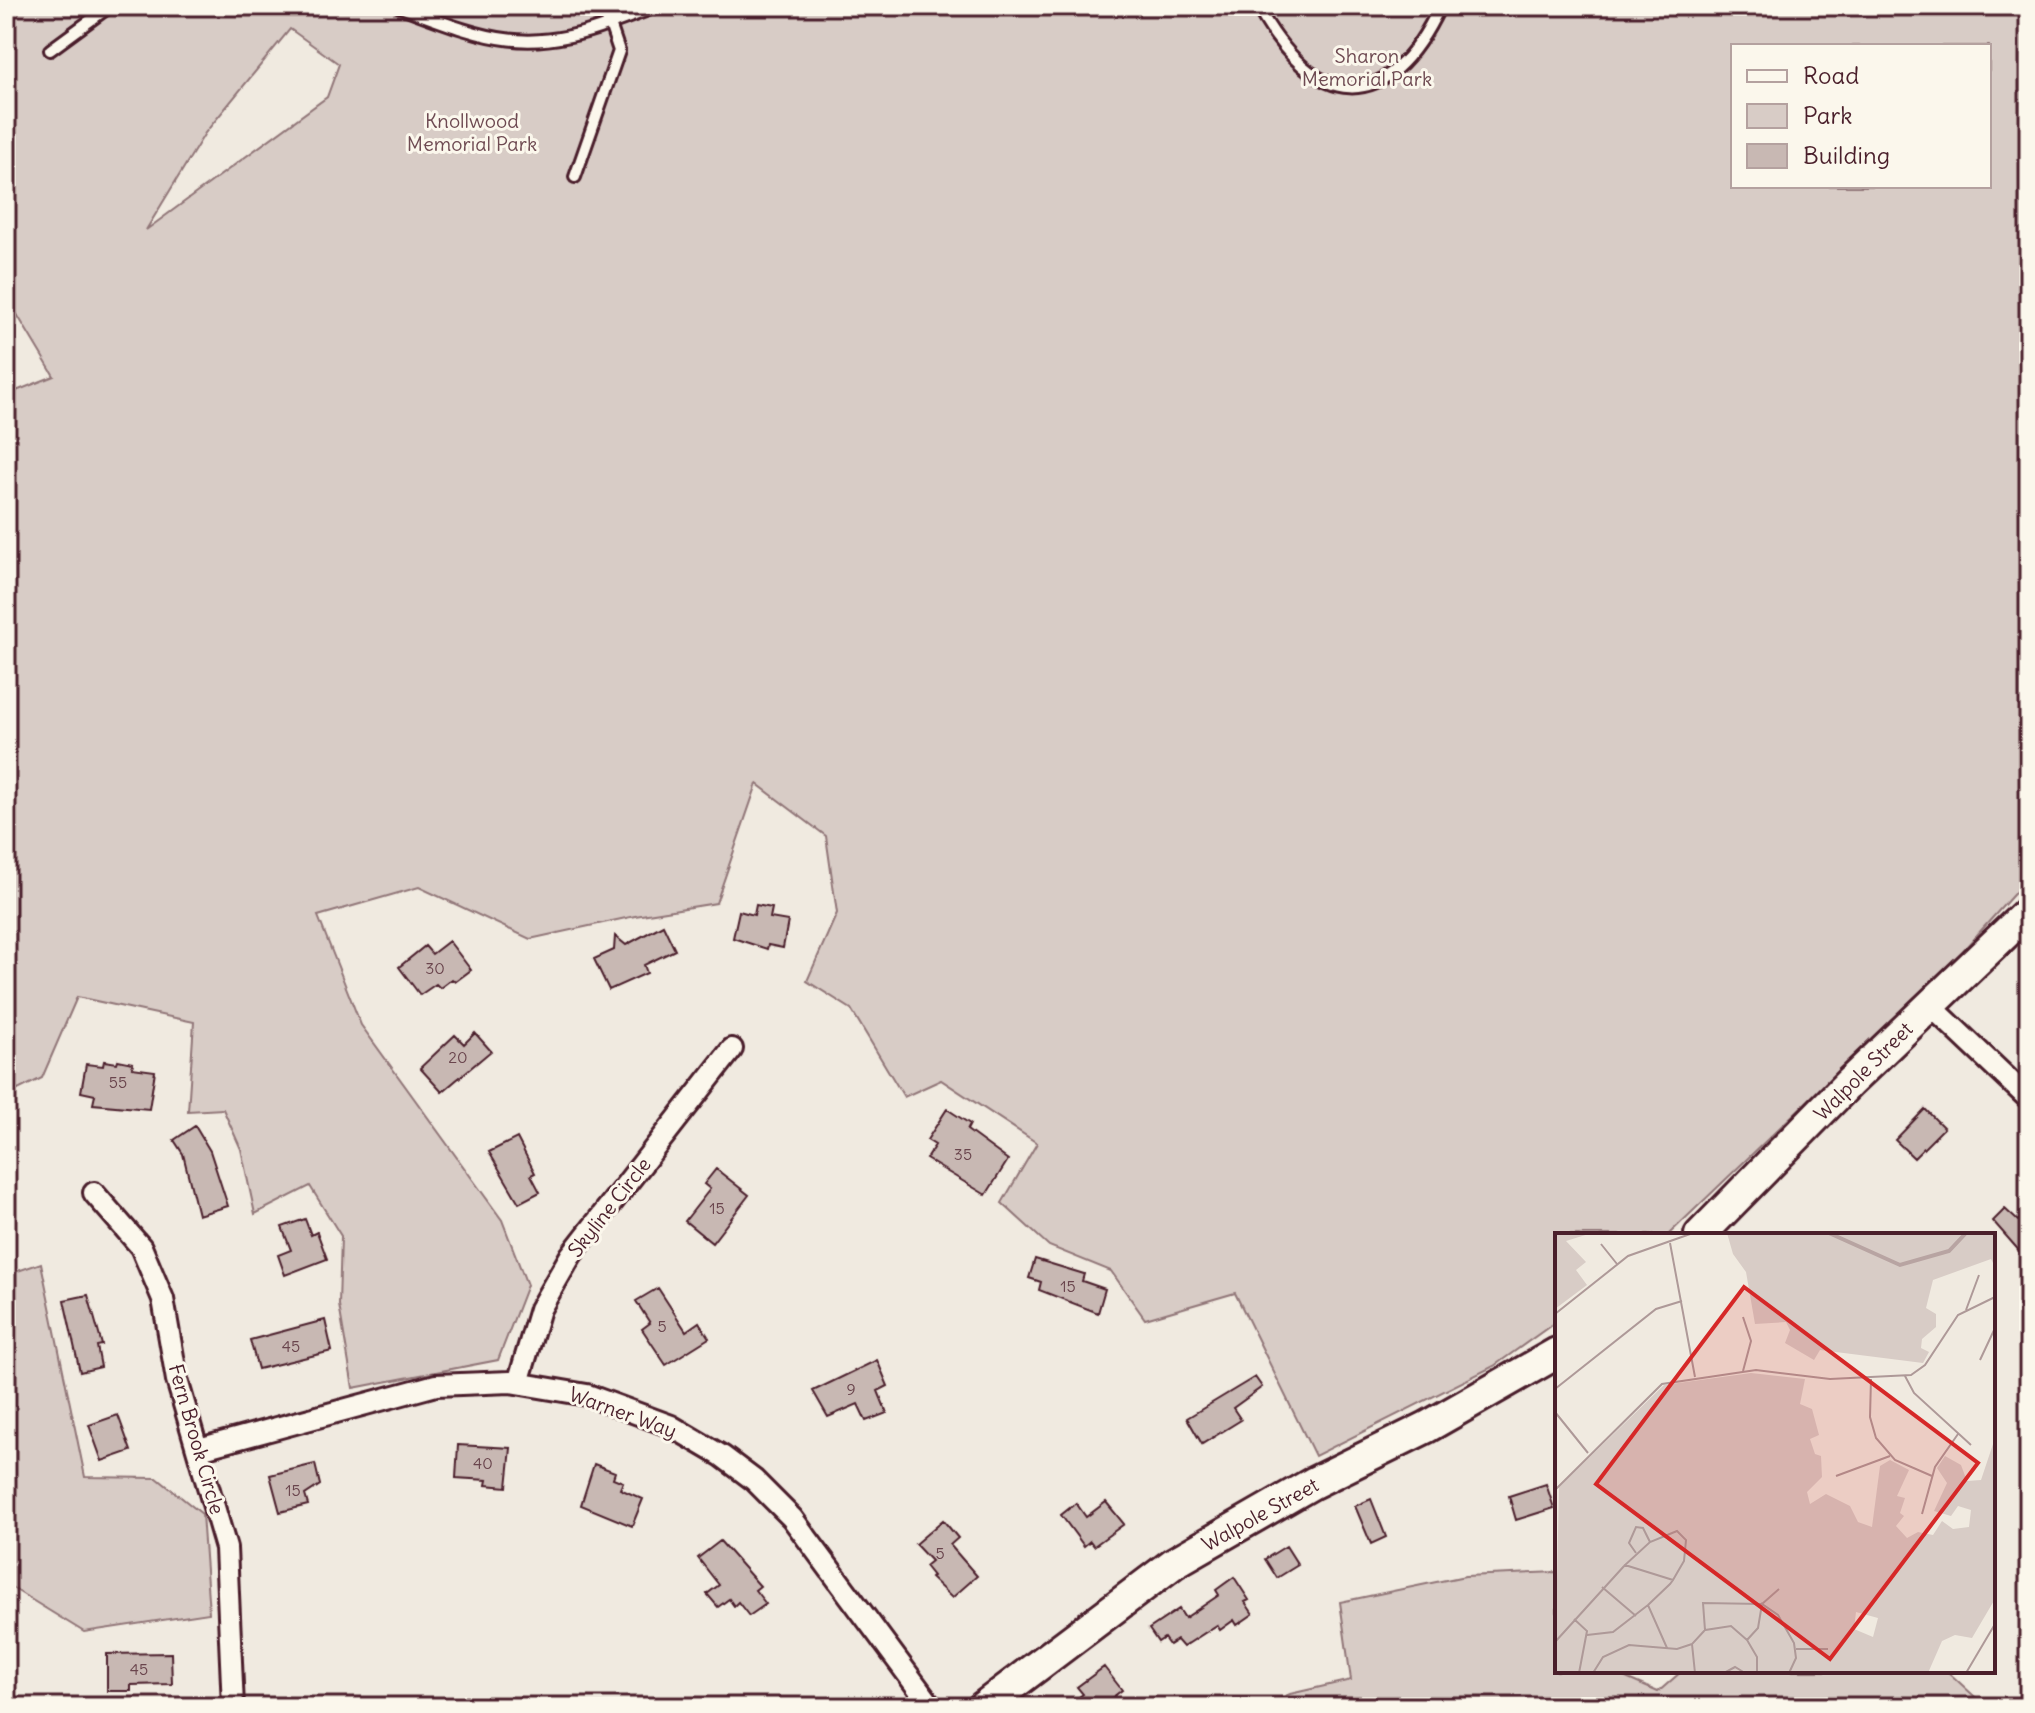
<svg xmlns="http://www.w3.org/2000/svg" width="2035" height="1713" font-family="Delius,sans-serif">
  <rect width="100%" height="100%" fill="#f0eae0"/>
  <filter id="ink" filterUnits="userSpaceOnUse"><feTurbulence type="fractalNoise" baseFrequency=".0125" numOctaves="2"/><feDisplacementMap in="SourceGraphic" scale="16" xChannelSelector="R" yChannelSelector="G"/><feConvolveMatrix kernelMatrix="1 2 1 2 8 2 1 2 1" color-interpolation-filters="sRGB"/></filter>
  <g filter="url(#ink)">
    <path fill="#d8ccc6" stroke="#917678" stroke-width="2" fill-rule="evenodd" d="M 6,6 L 2029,6 L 2029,877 L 1959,955 L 1668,1235 L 1557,1235 L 1557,1321 L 1494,1366 L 1315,1456 L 1235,1293 L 1145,1319 L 1111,1271 L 1049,1246 L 1002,1203 L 1037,1143 L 941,1080 L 904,1097 L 851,1009 L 807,981 L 837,913 L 826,836 L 757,784 L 716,903 L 635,916 L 530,939 L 419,887 L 318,916 L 361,1025 L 502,1220 L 527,1285 L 498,1360 L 353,1388 L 339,1305 L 341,1236 L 310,1186 L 255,1214 L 241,1149 L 223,1109 L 188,1111 L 194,1022 L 77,997 L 42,1078 L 6,1096 L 6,395 L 54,376 L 6,296 ZM 290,29 L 339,64 L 327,97 L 146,230 L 205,133 ZM 1733,46 L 1989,46 L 1989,186 L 1733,186 Z
      M 41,1263 L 85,1477 L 157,1478 L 202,1514 L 209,1613 L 84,1632 L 6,1584 L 6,1275 Z
      M 1557,1572 L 1557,1671 L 1610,1671 L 1658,1692 L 1682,1671 L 1947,1671 L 1986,1707 L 1262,1707 L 1290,1694 L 1351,1680 L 1340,1602 L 1465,1576 Z"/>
    <path fill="#c8b8b3" stroke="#4a1f2b" stroke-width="2" d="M 756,905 L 772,908 L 770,918 L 788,921 L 783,948 L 768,945 L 767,949 L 733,938 L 739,911 L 754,915 Z
      M 663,925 L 675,950 L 644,965 L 647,973 L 609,990 L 594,959 L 614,950 L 615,936 L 626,945 Z
      M 449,941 L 471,970 L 455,982 L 452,979 L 440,988 L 436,984 L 420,995 L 399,967 L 425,946 L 432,954 Z
      M 475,1033 L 491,1051 L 442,1092 L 420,1068 L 455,1035 L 464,1044 Z
      M 118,1060 L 133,1063 L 132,1068 L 155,1071 L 149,1109 L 93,1104 L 95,1095 L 81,1092 L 86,1064 L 103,1066 L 104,1061 L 117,1063 Z
      M 947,1109 L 970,1124 L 967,1130 L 1008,1160 L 986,1195 L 926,1159 L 935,1145 L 927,1140 Z
      M 1925,1109 L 1944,1128 L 1914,1158 L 1895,1140 Z
      M 195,1126 L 210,1151 L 228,1206 L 198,1215 L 183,1154 L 174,1140 Z
      M 517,1138 L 535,1173 L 531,1175 L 540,1192 L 519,1203 L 489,1152 Z
      M 716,1169 L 749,1195 L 712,1243 L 685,1221 L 710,1189 L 704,1184 Z
      M 2005,1209 L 2018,1221 L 2029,1211 L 2029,1262 L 1993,1221 Z
      M 305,1219 L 311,1235 L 317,1232 L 327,1259 L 285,1275 L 278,1255 L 291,1250 L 282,1227 Z
      M 1035,1259 L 1084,1274 L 1082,1281 L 1105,1289 L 1098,1313 L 1039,1290 L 1041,1282 L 1029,1278 Z
      M 658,1288 L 686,1331 L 699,1322 L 709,1338 L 666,1365 L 642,1329 L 650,1323 L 636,1301 Z
      M 88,1295 L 102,1345 L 97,1346 L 101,1367 L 80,1372 L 64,1300 Z
      M 325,1320 L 332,1351 L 258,1369 L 250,1340 Z
      M 877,1360 L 888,1386 L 878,1391 L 887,1413 L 866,1421 L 858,1404 L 828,1417 L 813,1391 Z
      M 1255,1377 L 1262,1387 L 1233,1408 L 1241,1420 L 1202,1444 L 1187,1418 Z
      M 118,1415 L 131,1451 L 102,1461 L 89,1425 Z
      M 458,1445 L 511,1448 L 507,1487 L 486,1485 L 487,1480 L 456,1478 Z
      M 315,1464 L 320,1485 L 305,1495 L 308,1505 L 280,1512 L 270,1475 Z
      M 594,1464 L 615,1472 L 613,1478 L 623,1482 L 620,1489 L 643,1499 L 632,1526 L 581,1505 Z
      M 1546,1484 L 1554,1508 L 1516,1520 L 1509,1496 Z
      M 1371,1499 L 1386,1537 L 1371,1544 L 1355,1506 Z
      M 1106,1502 L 1124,1524 L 1094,1546 L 1090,1541 L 1084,1546 L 1061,1515 L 1076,1503 L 1086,1517 Z
      M 943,1520 L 958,1538 L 950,1545 L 977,1576 L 952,1598 L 931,1578 L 933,1576 L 925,1566 L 931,1561 L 915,1544 Z
      M 720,1541 L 760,1586 L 755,1590 L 766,1604 L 749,1616 L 738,1602 L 734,1606 L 729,1599 L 718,1607 L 707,1594 L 719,1585 L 698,1558 Z
      M 1286,1546 L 1298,1565 L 1277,1578 L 1265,1559 Z
      M 1234,1577 L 1249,1600 L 1245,1602 L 1253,1614 L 1237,1625 L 1234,1620 L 1220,1630 L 1217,1625 L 1183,1647 L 1177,1640 L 1169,1645 L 1164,1638 L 1158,1642 L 1149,1629 L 1179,1609 L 1185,1618 L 1219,1595 L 1216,1590 Z
      M 171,1653 L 172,1684 L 131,1685 L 131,1691 L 107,1691 L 107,1654 Z
      M 1104,1667 L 1122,1690 L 1100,1707 L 1066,1707 L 1083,1694 L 1077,1687 Z"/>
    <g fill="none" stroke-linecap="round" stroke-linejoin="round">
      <defs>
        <path id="lane" d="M 398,6 C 480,36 524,57 610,24 L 599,6
          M 1257,6 C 1314,110 1387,119 1440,6
          M 50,50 L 110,6
          M 575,177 L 619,51 L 610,24 L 659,6"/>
        <path id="street" d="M 1930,1005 L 2029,1099
          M 94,1193 L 141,1247 L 163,1299 L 177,1380 L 226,1548 L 233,1707
          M 518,1383 L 540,1309 L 571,1255 L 732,1049
          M 199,1449 L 436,1385 L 510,1382 L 587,1395 L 671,1426 L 722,1456 L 754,1480 L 792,1518 L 932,1707"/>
        <path id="secondary" d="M 1700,1235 L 1849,1083 L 2029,911
          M 983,1707 L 1174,1563 L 1313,1483 L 1427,1427 L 1557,1353"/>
      </defs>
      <use href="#lane" stroke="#4a1f2b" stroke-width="16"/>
      <use href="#street" stroke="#4a1f2b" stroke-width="26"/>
      <use href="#secondary" stroke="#4a1f2b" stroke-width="36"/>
      <use href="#lane" stroke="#fbf7ec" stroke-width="10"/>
      <use href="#street" stroke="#fbf7ec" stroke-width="20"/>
      <use href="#secondary" stroke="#fbf7ec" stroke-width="30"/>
    </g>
  </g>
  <g text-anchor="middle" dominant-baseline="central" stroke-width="6" stroke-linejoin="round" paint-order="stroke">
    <g font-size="16" fill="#6a454d">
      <text x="435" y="968">30</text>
      <text x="458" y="1057">20</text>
      <text x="118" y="1082">55</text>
      <text x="963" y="1154">35</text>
      <text x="717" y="1208">15</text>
      <text x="1068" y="1286">15</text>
      <text x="662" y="1326">5</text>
      <text x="291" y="1346">45</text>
      <text x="851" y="1389">9</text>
      <text x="483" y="1463">40</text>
      <text x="293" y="1490">15</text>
      <text x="940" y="1553">5</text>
      <text x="139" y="1669">45</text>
    </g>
    <g font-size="20" fill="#6e4a52" stroke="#fbf7ec">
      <text x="1367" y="55">Sharon<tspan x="1367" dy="23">Memorial Park</tspan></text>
      <text x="472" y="120">Knollwood<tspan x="472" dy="23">Memorial Park</tspan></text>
    </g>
    <g font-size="20" fill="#4a1f2b" stroke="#fbf7ec">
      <text transform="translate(1863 1071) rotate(-45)">Walpole Street</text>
      <text transform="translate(609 1207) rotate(-52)">Skyline Circle</text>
      <text transform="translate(623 1412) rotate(20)">Warner Way</text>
      <text transform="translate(197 1439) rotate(74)">Fern Brook Circle</text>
      <text transform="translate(1260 1514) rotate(-29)">Walpole Street</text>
    </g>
  </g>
  <g transform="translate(1555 1233)">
    <rect width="440" height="440" fill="#f0eae0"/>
    <path d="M 0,0 L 37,0 L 11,8 L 31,29 L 21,37 L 32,52 L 0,76 ZM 172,0 L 440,0 L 440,34 L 436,26 L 378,47 L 371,75 L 381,81 L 381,94 L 367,106 L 366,115 L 374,119 L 368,130 L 265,117 L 259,127 L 230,110 L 235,97 L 231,89 L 200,91 L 191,39 L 178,21 ZM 196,140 L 250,146 L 245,171 L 257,176 L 264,202 L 255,206 L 260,221 L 266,223 L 267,244 L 252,259 L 255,271 L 271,261 L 295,273 L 303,289 L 317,294 L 325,233 L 335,227 L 354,237 L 342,263 L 350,265 L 345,280 L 349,283 L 341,293 L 352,305 L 363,299 L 378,302 L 387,288 L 398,296 L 414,294 L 416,277 L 403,273 L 396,283 L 379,278 L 392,250 L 382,235 L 390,223 L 406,232 L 412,248 L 426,247 L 440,205 L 440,366 L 417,405 L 400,402 L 387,408 L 373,440 L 0,440 L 4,254 L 109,152 ZM 301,379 L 323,385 L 318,404 L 299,396 Z" fill="#d8ccc6" fill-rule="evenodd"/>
    <path fill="none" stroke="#b8a4a2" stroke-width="4" d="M 274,0 L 345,32 L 394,18 L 411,0"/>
    <path fill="none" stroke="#ae9998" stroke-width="2" d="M 115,10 L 140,144M 46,11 L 62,31M 411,77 L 424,42M 0,81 L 73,23 L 138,0M 188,84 L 196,108 L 188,138M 425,127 L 440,95M 350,143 L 359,160 L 416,212M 316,146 L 315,184 L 321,205 L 340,227 L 377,243M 0,156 L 101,76 L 127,68M 0,179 L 33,220M 281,243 L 335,223M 0,257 L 107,151 L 201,137 L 275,146 L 356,142 L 370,132 L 403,82 L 440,64M 367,281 L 380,234 L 403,201M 81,320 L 74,310 L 81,294 L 88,295 L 95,309M 47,354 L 81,383M 93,372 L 115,351 L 118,347 L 122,340 L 129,328 L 131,307 L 122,298 L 95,309 L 70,332 L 118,347M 19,386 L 32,398 L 24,440M 32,402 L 58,399 L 93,372 L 112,415M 192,407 L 176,393 L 150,397 L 148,370 L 207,371 L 224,356M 0,409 L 70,332M 241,416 L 273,416M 38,440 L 48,424 L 74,412 L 122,416 L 137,411M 140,440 L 137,411 L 150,397M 169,440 L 180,434 L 190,440M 202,440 L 202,424 L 192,407 L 203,395 L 207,371 L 223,382 L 239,410 L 241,425 L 234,440M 411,440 L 440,391"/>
    <path fill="#d62828" fill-opacity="0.15" stroke="#d62828" stroke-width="4" d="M 189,54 L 423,230 L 275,426 L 41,251 Z"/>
    <rect width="440" height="440" fill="none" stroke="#4a1f2b" stroke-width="4"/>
  </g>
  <rect width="2035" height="1713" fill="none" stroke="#fbf7ec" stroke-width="32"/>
  <rect x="16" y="16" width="2003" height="1681" fill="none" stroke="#4a1f2b" stroke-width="3" filter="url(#ink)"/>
  <rect x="1731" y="44" width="260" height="144" fill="#fbf7ec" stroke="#b4a19f" stroke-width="2"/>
  <rect x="1747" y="70" width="40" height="12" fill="#fbf7ec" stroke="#b4a19f" stroke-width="2"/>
  <text x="1803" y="84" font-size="24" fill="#4a1f2b">Road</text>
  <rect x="1747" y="104" width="40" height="24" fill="#d8ccc6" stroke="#b4a19f" stroke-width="2"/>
  <text x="1803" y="124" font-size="24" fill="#4a1f2b">Park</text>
  <rect x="1747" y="144" width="40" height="24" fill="#c8b8b3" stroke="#b4a19f" stroke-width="2"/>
  <text x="1803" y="164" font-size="24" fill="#4a1f2b">Building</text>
</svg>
